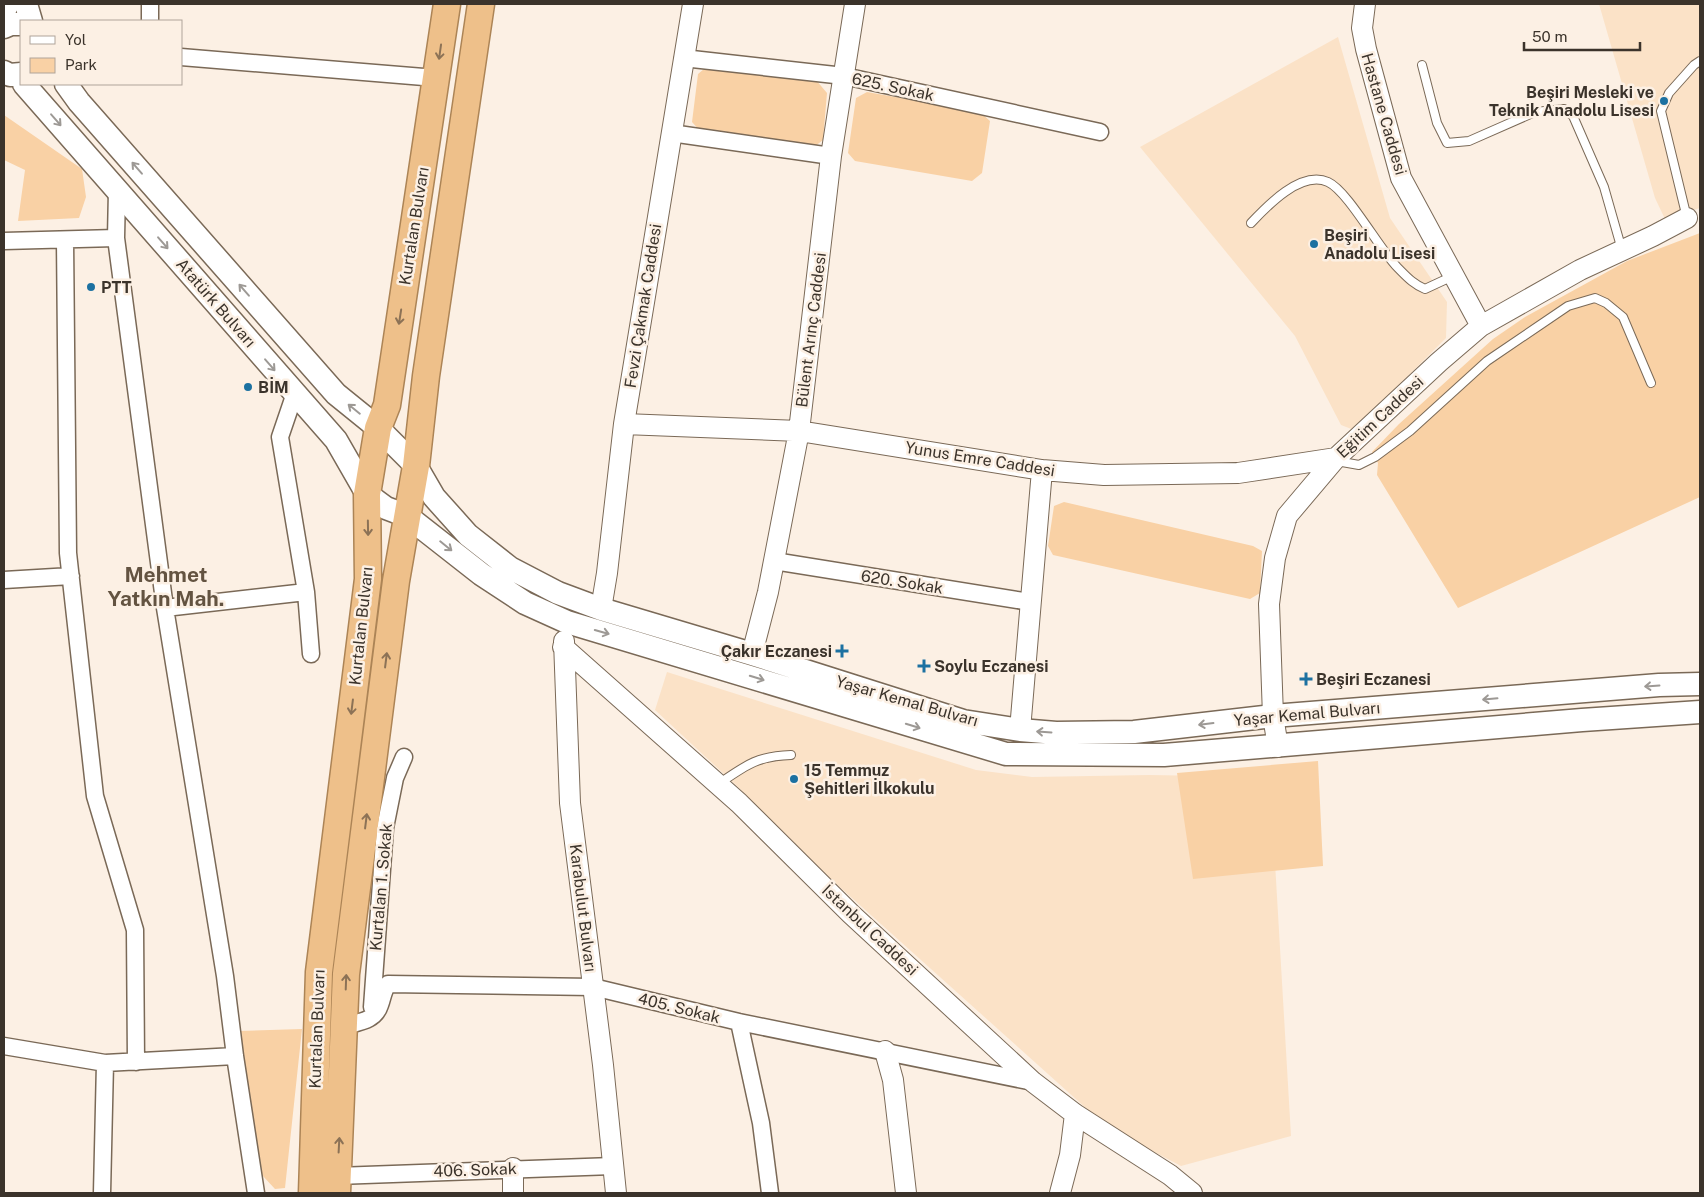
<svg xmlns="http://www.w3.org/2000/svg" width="1704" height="1197" font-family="'Public Sans',sans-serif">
  <rect width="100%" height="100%" fill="#fcf0e4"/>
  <path fill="#fbe2c7" d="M 1599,4 L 1700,4 L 1700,208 L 1665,219 L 1655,198 Z
    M 1338,37 L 1390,218 L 1447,302 L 1446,338 L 1354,430 L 1341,425 L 1295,336 L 1140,147 Z
    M 667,672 L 976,770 L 1032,777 L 1149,775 L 1270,777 L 1291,1136 L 1181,1166 L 1107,1127 L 833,881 L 738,787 L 655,710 Z"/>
  <path fill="#f9d1a5" d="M 710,64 L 816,80 L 827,93 L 823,140 L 814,147 L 701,132 L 692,122 L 698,74 Z
    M 867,92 L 980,112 L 990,121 L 982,173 L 972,181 L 855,161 L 848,153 L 856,98 Z
    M 4,115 L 82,169 L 86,197 L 79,218 L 18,221 L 25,170 L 4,160 Z
    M 1700,233 L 1700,497 L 1458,608 L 1377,475 L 1378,463 L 1372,452 L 1399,424 L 1493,339 L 1525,317 L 1627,261 Z
    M 1064,502 L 1253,546 L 1262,551 L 1260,593 L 1250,599 L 1053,555 L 1048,546 L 1054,506 Z
    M 1318,761 L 1323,866 L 1193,879 L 1177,773 Z
    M 302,1029 L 285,1188 L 275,1189 L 262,1175 L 239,1031 Z"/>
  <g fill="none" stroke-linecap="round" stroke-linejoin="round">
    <defs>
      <path id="service" d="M 1422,65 L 1437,123 L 1447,143 L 1469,141 L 1535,112 L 1564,109 L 1573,116 L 1604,187 L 1622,250
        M 1687,218 L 1661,111 L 1669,93 L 1694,65 L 1700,61
        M 1251,223 C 1267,206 1301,170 1328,182 C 1348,191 1379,249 1398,268 C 1407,277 1413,284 1425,289 L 1453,276
        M 1338,459 L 1342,462 L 1359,465 L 1375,457 L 1410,431 L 1487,361 L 1568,306 L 1595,298 L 1606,303 L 1623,317 L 1651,383
        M 720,783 C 746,765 758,756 791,755"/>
      <path id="minor" d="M 150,4 L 150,21
        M 181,57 L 436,78
        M 683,58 L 844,76 L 1100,132
        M 671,133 L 831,156
        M 117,190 L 116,238 L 165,608 L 225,976 L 235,1056 L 256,1193
        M 65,240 L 68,553 L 95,796 L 135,930 L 136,1062
        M 4,241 L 116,238
        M 295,393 L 280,437 L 306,592 L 311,654
        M 774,561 L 1030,602
        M 4,580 L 71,576
        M 165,608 L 306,592
        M 372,1007 L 385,828 L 395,778 L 404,757
        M 739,1022 L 761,1123 L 770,1193
        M 345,1026 C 359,1022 375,1021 380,1005 C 383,997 383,991 388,984 L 593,987 L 739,1022 L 1033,1082
        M 4,1046 L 105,1063 L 235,1056
        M 337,1176 L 613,1166
        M 102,1193 L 105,1063"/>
      <path id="tertiary" d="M 1365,4 L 1362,28 L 1366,49 L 1401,178 L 1481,326
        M 624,424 L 799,431 L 1042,470 L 1104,475 L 1238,473 L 1336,458
        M 601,609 L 607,573 L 624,424 L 693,4
        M 564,641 L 570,803 L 603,1065 L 616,1193
        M 563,647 L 739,803 L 851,914 L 1033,1082 L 1075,1114 L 1170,1175 L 1192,1193
        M 752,654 L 768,592 L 799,431 L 831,156 L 855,4
        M 1020,730 L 1042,470
        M 1278,747 L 1273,716 L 1269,604 L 1275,558 L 1287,516 L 1336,458 L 1439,362 L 1481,326 L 1580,270 L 1653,236 L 1687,218
        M 885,1051 L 893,1080 L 906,1193
        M 513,1193 L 513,1168
        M 1060,1193 L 1070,1155 L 1075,1114"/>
      <path id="secondary" d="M 26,4 L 31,21
        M 4,13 L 7,4
        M 4,27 L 11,24 L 21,24
        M 4,72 L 10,75 L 21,74
        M 24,84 L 336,440 L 367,494 L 386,508 L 407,516 L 481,574 L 525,603 L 567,622 L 1006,754 L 1164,755 L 1582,720 L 1700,712
        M 66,84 L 79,102 L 336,394 L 378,428 L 416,466 L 434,497 L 468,535 L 510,568 L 558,593 L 601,609 L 752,654 L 963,721 L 1020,730 L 1056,733 L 1134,732 L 1273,716 L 1659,685 L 1700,684"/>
      <path id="trunk" d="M 312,1193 L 319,972 L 368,579 L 367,494 L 378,428 L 387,405 L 447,4
        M 337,1193 L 346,974 L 396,581 L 416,466 L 426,376 L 481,4"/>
    </defs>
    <use href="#service" stroke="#7a6957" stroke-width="10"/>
    <use href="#minor" stroke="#7a6957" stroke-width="19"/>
    <use href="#tertiary" stroke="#7a6957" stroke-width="22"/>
    <use href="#secondary" stroke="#7a6957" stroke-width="25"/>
    <use href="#trunk" stroke="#ac8456" stroke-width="29"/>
    <use href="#service" stroke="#fff" stroke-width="8"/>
    <use href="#minor" stroke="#fff" stroke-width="16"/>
    <use href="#tertiary" stroke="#fff" stroke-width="20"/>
    <use href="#secondary" stroke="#fff" stroke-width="22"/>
    <use href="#trunk" stroke="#eec08a" stroke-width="26"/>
  </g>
  <defs><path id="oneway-shaft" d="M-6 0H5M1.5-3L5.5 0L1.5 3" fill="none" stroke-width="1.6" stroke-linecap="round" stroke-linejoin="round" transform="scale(1.25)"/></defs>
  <g stroke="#8c7256">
    <use href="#oneway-shaft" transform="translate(440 52) rotate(98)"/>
    <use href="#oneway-shaft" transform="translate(400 317) rotate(99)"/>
    <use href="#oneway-shaft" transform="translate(368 528) rotate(89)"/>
    <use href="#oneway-shaft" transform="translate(386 660) rotate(-83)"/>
    <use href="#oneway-shaft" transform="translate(352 707) rotate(97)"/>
    <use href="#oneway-shaft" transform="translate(366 821) rotate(-83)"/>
    <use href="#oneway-shaft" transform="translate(346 982) rotate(-88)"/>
    <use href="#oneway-shaft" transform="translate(339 1145) rotate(-87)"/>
  </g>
  <g stroke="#9d9995">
    <use href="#oneway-shaft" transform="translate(56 120) rotate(49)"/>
    <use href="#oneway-shaft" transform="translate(137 168) rotate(-131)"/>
    <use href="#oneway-shaft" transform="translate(163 243) rotate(49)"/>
    <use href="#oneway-shaft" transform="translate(244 290) rotate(-131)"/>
    <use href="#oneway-shaft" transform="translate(270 365) rotate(49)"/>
    <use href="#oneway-shaft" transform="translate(354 409) rotate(-141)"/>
    <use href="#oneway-shaft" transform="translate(446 546) rotate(39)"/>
    <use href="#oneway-shaft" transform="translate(602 632) rotate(16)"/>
    <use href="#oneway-shaft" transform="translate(757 678) rotate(17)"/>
    <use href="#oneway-shaft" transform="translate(1652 686) rotate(176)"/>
    <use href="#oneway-shaft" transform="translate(1490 699) rotate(175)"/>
    <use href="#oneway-shaft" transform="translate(1206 724) rotate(173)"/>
    <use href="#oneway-shaft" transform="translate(913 726) rotate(17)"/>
    <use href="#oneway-shaft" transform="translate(1044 732) rotate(-176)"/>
  </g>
  <g fill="#1c71a1" stroke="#fcf0e4" stroke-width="2">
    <circle cx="1664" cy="101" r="5"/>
    <circle cx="1314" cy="244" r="5"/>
    <circle cx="91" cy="287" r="5"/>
    <circle cx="248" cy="387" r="5"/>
    <path d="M839.5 643.5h5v5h5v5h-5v5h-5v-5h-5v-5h5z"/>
    <path d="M921.5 658.5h5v5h5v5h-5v5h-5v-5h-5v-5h5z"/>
    <path d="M1303.5 671.5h5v5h5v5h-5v5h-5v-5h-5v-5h5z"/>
    <circle cx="794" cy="779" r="5"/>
  </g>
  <g text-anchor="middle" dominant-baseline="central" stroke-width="5" stroke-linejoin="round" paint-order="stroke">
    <g font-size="16" fill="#3b332b" stroke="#fcf0e4">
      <text transform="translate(893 87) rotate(12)">625. Sokak</text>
      <text transform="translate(1384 114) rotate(74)">Hastane Caddesi</text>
      <text transform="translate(414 226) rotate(-81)">Kurtalan Bulvarı</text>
      <text transform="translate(216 303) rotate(49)">Atatürk Bulvarı</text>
      <text transform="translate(643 306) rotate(-81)">Fevzi Çakmak Caddesi</text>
      <text transform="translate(811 330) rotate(-83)">Bülent Arınç Caddesi</text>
      <text transform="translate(1380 417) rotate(-43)">Eğitim Caddesi</text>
      <text transform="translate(980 459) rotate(9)">Yunus Emre Caddesi</text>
      <text transform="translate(902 582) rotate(9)">620. Sokak</text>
      <text transform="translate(361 626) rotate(-84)">Kurtalan Bulvarı</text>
      <text transform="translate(907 701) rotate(16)">Yaşar Kemal Bulvarı</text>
      <text transform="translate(1307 714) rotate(-5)">Yaşar Kemal Bulvarı</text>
      <text transform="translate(381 887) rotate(-85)">Kurtalan 1. Sokak</text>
      <text transform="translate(583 908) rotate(83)">Karabulut Bulvarı</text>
      <text transform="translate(870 930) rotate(43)">İstanbul Caddesi</text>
      <text transform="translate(679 1008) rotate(14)">405. Sokak</text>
      <text transform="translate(317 1029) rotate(-88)">Kurtalan Bulvarı</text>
      <text transform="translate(475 1170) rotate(-2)">406. Sokak</text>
    </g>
    <g font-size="16" font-weight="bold" fill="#3b332b" stroke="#fcf0e4" text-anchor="start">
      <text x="1654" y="92" text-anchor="end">Beşiri Mesleki ve<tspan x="1654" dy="18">Teknik Anadolu Lisesi</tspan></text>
      <text x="1324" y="235">Beşiri<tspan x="1324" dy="18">Anadolu Lisesi</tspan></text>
      <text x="101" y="287">PTT</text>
      <text x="258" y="387">BİM</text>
      <text x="832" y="651" text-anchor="end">Çakır Eczanesi</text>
      <text x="934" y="666">Soylu Eczanesi</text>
      <text x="1316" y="679">Beşiri Eczanesi</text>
      <text x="804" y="770">15 Temmuz<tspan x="804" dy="18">Şehitleri İlkokulu</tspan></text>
    </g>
    <g font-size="21" font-weight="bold" fill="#635341" stroke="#fcf0e4">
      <text x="166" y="574">Mehmet<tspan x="166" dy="24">Yatkın Mah.</tspan></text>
    </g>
  </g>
  <rect width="1704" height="1197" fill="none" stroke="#3b332b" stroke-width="10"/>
  <rect x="20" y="20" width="162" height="65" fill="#fcf0e4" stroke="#afa49a"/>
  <rect x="30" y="36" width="25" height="8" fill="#ffffff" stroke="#afa49a"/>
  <text x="65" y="45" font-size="15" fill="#3b332b">Yol</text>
  <rect x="30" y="58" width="25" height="15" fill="#f9d1a5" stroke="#afa49a"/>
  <text x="65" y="70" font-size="15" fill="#3b332b">Park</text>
  <path d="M1524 42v8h116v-8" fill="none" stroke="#3b332b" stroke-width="2.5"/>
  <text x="1532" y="42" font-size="15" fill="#3b332b" stroke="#fcf0e4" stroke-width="4" paint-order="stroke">50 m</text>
</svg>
